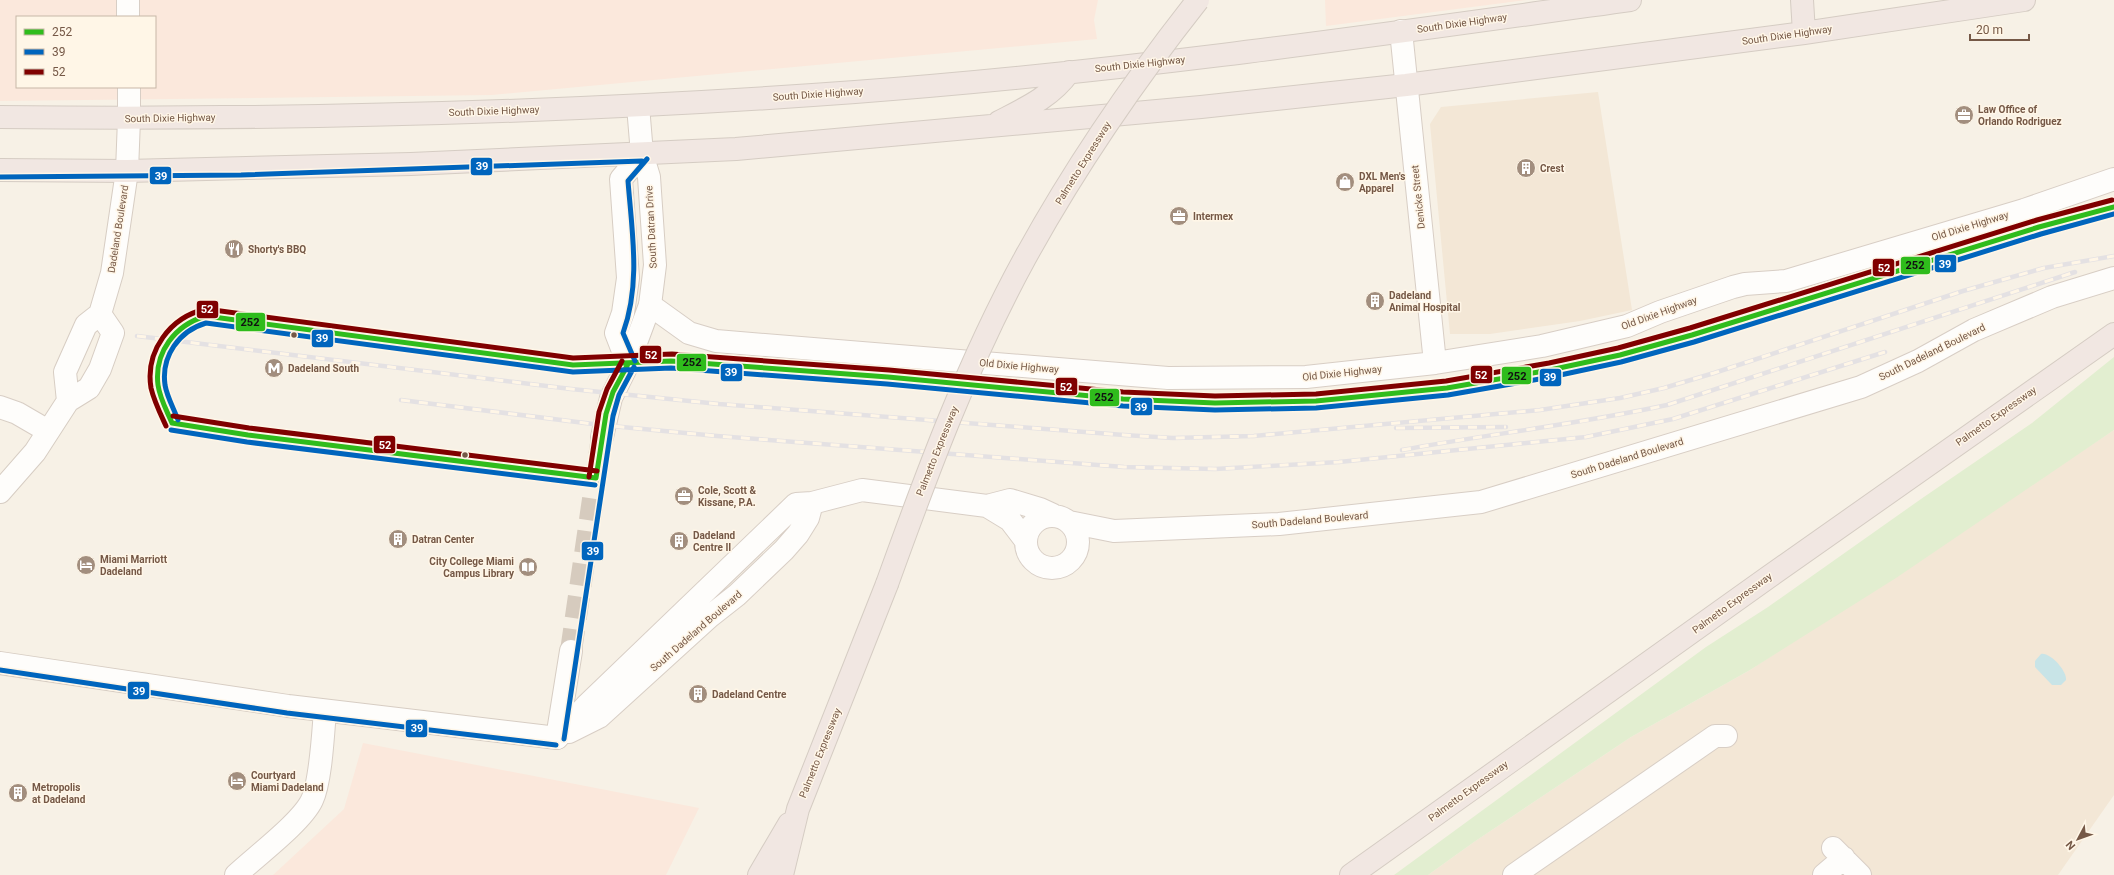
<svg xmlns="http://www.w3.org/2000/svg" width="2114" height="875" font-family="Roboto,sans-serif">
  <rect width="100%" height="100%" fill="#f7f1e6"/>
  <path fill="#f3e7d6" d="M 1598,92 L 1632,310 L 1580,321 L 1490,334 L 1450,334 L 1430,124 L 1441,107 Z
    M 2114,430 L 2114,795 L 2058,875 L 1428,875 L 1474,842 L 1631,737 L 1750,670 Z"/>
  <path fill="#fbe8dc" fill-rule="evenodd" d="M 0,0 L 1098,0 L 1094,20 L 1097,39 L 492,95 L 0,101 ZM 17,17 L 155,17 L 155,87 L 17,87 Z
    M 1325,0 L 1526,0 L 1326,26 Z
    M 363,743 L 699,808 L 666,875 L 273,875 L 344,809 Z"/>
  <path fill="#e2eed0" d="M 2114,357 L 2114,430 L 1896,578 L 1750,670 L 1631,737 L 1474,842 L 1428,875 L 1394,875 L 1706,647 L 1768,607 L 1921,499 L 2032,423 Z"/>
  <path fill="#c8e4e7" d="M 2041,654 C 2050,652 2067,671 2066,680 L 2061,685 L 2052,685 L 2035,667 L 2035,661 Z"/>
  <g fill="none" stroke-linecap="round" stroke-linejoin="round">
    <path stroke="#d6cbbe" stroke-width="22" stroke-dasharray="22 11" stroke-linecap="butt" d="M 571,651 L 602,437"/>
    <defs>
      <path id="street" d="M 128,0 L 128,17
        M 1401,31 L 1435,363
        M 129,87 L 129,119
        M 650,305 L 689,333 L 716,341 L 1168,378 L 1306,377 L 1435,363 L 1542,346 L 1627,326 L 1660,312 L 1733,287 L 1745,284 L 1786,281 L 2024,210 L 2114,179
        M 0,407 L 17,413 L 48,431
        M 987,506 L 1010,520 L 1026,541
        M1026 542a26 26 0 1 1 52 0a26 26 0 1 1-52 0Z
        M 1069,522 L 1114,531 L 1279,524 L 1481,502 L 1861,387 L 1918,361 L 1974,330 L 2052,297 L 2114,278
        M 569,732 L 599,717 L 709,617 L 737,595 L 784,550 L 798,534 L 808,518 L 812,503
        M 557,738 L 586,706 L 796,504 L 812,503 L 862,490 L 987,506 L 1010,500 L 1040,509 L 1053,515
        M 1833,848 L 1860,875
        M 236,875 C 255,857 302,822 312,800 C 321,781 323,733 325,711
        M 1514,875 L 1715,736 L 1726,736
        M 1824,875 L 1844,858"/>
      <path id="secondary" d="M 628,364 L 616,333 L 623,313 L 628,278 L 621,179 L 642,154
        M 68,401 L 65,372 L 86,325 L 100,314 L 112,273 L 127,171 L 129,119
        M 602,437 L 611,398 L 628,364 L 650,305 L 655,265 L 649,177 L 642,154 L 638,106
        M 0,492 L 35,452 L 68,401 L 89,388 L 100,369 L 113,333 L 100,314
        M 0,663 L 288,706 L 557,738 L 571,651"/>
      <path id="highway" d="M 1802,0 L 1804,33
        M 0,117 C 285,120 570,113 855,92 C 1114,73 1372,36 1630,0
        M 999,122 C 1026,108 1051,97 1069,72
        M 0,170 L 127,171 L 411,164 L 736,149 L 1201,107 L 1406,85 L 1804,33 L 2024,0
        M 759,875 L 789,824
        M 782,875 L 798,809 L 887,584
        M 1351,875 L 1770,576 L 2114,334"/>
    </defs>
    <use href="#street" stroke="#d8cec5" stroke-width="24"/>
    <use href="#secondary" stroke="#d7cdc3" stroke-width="24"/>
    <use href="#highway" stroke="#d5ccc3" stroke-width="24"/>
    <use href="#street" stroke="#fefdfb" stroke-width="22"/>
    <use href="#secondary" stroke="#fefdfb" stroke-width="22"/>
    <use href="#highway" stroke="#f1e7e2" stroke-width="22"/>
    <defs>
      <path id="rail" d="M 137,336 L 571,389 L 719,404 L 1124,435 L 1173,438 L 1254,436 L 1540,410 L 1620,398 L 1664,388 L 1714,373 L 1963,291 L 2044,268 L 2114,256
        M 401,400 L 601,425 L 717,436 L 1124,467 L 1215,469 L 1339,462 L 1586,437 L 1673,419 L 1885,352
        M 1396,428 L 1506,427
        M 1402,450 C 1490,434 1579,424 1667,405 L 2075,272"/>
    </defs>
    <use href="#rail" stroke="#e4e1e3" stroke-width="4.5"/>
    <use href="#rail" stroke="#fff6e7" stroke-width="3" stroke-dasharray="9" stroke-linecap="butt"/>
    <defs>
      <path id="highway-bridge" d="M 887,584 C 927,473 968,362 1025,258 C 1075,167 1134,81 1198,0"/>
    </defs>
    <use href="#highway-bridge" stroke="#d5ccc3" stroke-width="24" stroke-linecap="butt"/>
    <use href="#highway-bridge" stroke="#f1e7e2" stroke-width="22"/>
    <defs>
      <path id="bus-1" d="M 172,423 C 167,411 160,399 158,385 C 154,352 175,325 206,316 L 573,365 L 671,361 L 888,377 L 1123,399 L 1215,403 L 1316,401 L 1447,388 L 1550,370 L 1620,355 L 1692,335 L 2039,227 L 2114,207
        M 172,423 L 248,435 L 596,478
        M 596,478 L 606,414 L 613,392 L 628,364"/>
      <path id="bus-2" d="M 0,177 L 241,175 L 642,161
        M 635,361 L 623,333 C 641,283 632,233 628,181 L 647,159
        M 178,420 C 174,409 167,397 165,385 C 161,356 179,331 206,323 L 573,372 L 671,368 L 887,384 L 1123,406 L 1215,410 L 1316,408 L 1448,395 L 1551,377 L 1621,362 L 1694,342 L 2041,234 L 2114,214
        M 171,430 L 247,442 L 595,485
        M 0,670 L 287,713 L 556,745
        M 564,739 L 613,416 L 619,395 L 634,367"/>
      <path id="bus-3" d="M 173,416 L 249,428 L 597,471
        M 166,426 C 160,413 154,401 151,388 C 145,351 170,317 206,309 L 573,358 L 672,354 L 889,370 L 1123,392 L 1215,396 L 1316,394 L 1446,381 L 1549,363 L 1618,348 L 1690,328 L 2037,220 L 2112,200
        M 589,477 L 599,412 L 607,389 L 622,361"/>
    </defs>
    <use href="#bus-1" stroke="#fff6e7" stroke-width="8"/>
    <use href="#bus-2" stroke="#fff6e7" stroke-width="8"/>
    <use href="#bus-3" stroke="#fff6e7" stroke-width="8"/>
    <use href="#bus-1" stroke="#2fbc1c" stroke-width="5"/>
    <use href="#bus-2" stroke="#0065bd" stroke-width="5"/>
    <use href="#bus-3" stroke="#800000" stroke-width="5"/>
  </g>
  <defs>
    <symbol id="office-disc" viewBox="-11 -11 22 22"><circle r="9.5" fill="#a28e7e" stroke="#fff6e7"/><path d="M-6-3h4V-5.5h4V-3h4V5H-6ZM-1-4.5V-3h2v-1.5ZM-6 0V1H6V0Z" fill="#fff"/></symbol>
    <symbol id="building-disc" viewBox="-11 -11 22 22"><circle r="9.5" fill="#a28e7e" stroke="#fff6e7"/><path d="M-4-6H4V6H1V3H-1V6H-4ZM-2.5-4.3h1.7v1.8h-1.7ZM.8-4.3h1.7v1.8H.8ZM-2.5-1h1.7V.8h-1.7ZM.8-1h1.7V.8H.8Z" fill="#fff"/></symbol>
    <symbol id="shop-disc" viewBox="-11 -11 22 22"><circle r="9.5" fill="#a28e7e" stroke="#fff6e7"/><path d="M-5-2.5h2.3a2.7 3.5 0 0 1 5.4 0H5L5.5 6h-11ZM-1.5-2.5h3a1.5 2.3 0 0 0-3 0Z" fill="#fff"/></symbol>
    <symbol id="restaurant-disc" viewBox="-11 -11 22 22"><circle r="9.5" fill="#a28e7e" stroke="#fff6e7"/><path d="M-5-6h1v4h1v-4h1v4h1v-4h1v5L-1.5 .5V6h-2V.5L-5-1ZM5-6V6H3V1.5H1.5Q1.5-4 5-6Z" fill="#fff"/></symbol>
    <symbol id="metro-disc" viewBox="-11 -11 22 22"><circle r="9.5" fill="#a28e7e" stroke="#fff6e7"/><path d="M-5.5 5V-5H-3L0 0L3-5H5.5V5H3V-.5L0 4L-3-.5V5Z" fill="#fff"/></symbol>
    <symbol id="hotel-disc" viewBox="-11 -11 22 22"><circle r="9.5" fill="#a28e7e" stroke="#fff6e7"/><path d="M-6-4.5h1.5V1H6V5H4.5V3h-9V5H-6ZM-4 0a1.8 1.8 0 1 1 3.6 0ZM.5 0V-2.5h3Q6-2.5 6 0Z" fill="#fff"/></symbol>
    <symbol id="library-disc" viewBox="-11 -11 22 22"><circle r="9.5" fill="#a28e7e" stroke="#fff6e7"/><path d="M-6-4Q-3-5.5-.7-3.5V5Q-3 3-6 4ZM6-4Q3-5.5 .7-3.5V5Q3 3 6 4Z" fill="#fff"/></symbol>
  </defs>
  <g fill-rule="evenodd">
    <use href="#office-disc" x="1953" y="104" width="22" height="22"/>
    <use href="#building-disc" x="1515" y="157" width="22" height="22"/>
    <use href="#shop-disc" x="1334" y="171" width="22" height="22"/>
    <use href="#office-disc" x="1168" y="205" width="22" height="22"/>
    <use href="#restaurant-disc" x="223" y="238" width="22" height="22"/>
    <use href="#building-disc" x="1364" y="290" width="22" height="22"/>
    <use href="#metro-disc" x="263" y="357" width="22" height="22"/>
    <use href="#office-disc" x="673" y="485" width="22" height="22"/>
    <use href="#building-disc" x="387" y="528" width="22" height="22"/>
    <use href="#building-disc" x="668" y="530" width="22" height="22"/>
    <use href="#hotel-disc" x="75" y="554" width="22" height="22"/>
    <use href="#library-disc" x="517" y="556" width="22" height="22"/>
    <use href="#building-disc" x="687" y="683" width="22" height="22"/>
    <use href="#hotel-disc" x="226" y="770" width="22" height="22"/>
    <use href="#building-disc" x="7" y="782" width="22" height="22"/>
  </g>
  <g fill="#755846" stroke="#fff6e7" stroke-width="1.5">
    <circle cx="294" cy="335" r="3.5"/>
    <circle cx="465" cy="455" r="3.5"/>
  </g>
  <g text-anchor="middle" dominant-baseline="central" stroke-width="3" stroke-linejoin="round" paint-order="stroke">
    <g font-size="10" fill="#755846" stroke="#fff6e7">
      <text transform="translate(1462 23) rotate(-8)">South Dixie Highway</text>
      <text transform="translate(1787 35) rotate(-8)">South Dixie Highway</text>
      <text transform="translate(1140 64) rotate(-6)">South Dixie Highway</text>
      <text transform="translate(818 94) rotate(-4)">South Dixie Highway</text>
      <text transform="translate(494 111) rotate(-2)">South Dixie Highway</text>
      <text transform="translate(170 118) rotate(-1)">South Dixie Highway</text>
      <text transform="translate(1083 163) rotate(-58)">Palmetto Expressway</text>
      <text transform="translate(1418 197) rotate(-96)">Denicke Street</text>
      <text transform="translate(1970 226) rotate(-17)">Old Dixie Highway</text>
      <text transform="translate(651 227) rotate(-93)">South Datran Drive</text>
      <text transform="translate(118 229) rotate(-81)">Dadeland Boulevard</text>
      <text transform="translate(1659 313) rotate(-20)">Old Dixie Highway</text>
      <text transform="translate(1932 352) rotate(-26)">South Dadeland Boulevard</text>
      <text transform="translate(1019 366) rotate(5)">Old Dixie Highway</text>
      <text transform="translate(1342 373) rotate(-6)">Old Dixie Highway</text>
      <text transform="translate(1996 416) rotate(-35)">Palmetto Expressway</text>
      <text transform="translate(937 451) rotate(-68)">Palmetto Expressway</text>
      <text transform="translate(1627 458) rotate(-17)">South Dadeland Boulevard</text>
      <text transform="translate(1310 520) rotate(-5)">South Dadeland Boulevard</text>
      <text transform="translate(1732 603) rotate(-36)">Palmetto Expressway</text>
      <text transform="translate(696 631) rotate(-41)">South Dadeland Boulevard</text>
      <text transform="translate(820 753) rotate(-68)">Palmetto Expressway</text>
      <text transform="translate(1468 791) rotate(-36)">Palmetto Expressway</text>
    </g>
    <g font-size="10" font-weight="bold" fill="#755846" stroke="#fff6e7" text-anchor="start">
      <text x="1978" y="109">Law Office of<tspan x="1978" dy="12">Orlando Rodriguez</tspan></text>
      <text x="1540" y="168">Crest</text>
      <text x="1359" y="176">DXL Men's<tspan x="1359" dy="12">Apparel</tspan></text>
      <text x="1193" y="216">Intermex</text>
      <text x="248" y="249">Shorty's BBQ</text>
      <text x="1389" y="295">Dadeland<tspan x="1389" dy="12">Animal Hospital</tspan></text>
      <text x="288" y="368">Dadeland South</text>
      <text x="698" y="490">Cole, Scott &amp;<tspan x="698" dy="12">Kissane, P.A.</tspan></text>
      <text x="693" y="535">Dadeland<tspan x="693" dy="12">Centre II</tspan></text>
      <text x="412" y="539">Datran Center</text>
      <text x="100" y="559">Miami Marriott<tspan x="100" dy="12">Dadeland</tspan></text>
      <text x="514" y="561" text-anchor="end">City College Miami<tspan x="514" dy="12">Campus Library</tspan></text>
      <text x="712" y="694">Dadeland Centre</text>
      <text x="251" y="775">Courtyard<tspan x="251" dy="12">Miami Dadeland</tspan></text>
      <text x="32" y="787">Metropolis<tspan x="32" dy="12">at Dadeland</tspan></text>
    </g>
  </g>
  <g stroke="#fff6e7" stroke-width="1.5">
    <rect x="470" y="157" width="23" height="19" rx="4" fill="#0065bd"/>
    <rect x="149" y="166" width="23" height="19" rx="4" fill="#0065bd"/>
    <rect x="1934" y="254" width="23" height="19" rx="4" fill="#0065bd"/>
    <rect x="1900" y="256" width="31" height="19" rx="4" fill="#2fbc1c"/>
    <rect x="1872" y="258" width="23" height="19" rx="4" fill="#800000"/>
    <rect x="196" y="300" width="23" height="19" rx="4" fill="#800000"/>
    <rect x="235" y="312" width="31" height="20" rx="4" fill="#2fbc1c"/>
    <rect x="311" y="329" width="23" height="19" rx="4" fill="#0065bd"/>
    <rect x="639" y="345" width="23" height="19" rx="4" fill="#800000"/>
    <rect x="676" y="353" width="31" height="19" rx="4" fill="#2fbc1c"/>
    <rect x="720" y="363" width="23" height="19" rx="4" fill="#0065bd"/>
    <rect x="1470" y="365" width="23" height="19" rx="4" fill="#800000"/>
    <rect x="1501" y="366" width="31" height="19" rx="4" fill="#2fbc1c"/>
    <rect x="1539" y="368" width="23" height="19" rx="4" fill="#0065bd"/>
    <rect x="1055" y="377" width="23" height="19" rx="4" fill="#800000"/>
    <rect x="1089" y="388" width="31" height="19" rx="4" fill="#2fbc1c"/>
    <rect x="1130" y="397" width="23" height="19" rx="4" fill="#0065bd"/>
    <rect x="373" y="435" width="23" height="19" rx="4" fill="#800000"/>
    <rect x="581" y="541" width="23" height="20" rx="4" fill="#0065bd"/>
    <rect x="127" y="681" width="23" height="19" rx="4" fill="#0065bd"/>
    <rect x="405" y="719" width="23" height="19" rx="4" fill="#0065bd"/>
  </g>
  <g font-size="11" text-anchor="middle" font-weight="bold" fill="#fff">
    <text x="482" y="170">39</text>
    <text x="161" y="180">39</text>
    <text x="1945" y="268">39</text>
    <text x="1884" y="272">52</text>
    <text x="207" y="313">52</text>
    <text x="322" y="342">39</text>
    <text x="651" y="359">52</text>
    <text x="731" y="376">39</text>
    <text x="1481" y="379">52</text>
    <text x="1550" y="381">39</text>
    <text x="1066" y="391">52</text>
    <text x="1141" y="411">39</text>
    <text x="385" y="449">52</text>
    <text x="593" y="555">39</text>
    <text x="139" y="695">39</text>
    <text x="417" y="732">39</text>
  </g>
  <g font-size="11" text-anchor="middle" font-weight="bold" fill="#111">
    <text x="1915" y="269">252</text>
    <text x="250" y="326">252</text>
    <text x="692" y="366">252</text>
    <text x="1517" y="380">252</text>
    <text x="1104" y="401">252</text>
  </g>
  <rect x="16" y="16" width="140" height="72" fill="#fff6e7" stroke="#c8b7a7"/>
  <rect x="24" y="29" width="20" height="6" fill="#2fbc1c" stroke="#c8b7a7"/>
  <text x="52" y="36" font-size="12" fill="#755846">252</text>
  <rect x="24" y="49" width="20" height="6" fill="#0065bd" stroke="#c8b7a7"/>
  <text x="52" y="56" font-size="12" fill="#755846">39</text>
  <rect x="24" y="69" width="20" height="6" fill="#800000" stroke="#c8b7a7"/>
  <text x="52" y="76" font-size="12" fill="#755846">52</text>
  <g transform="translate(2078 839) rotate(229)" stroke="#fff6e7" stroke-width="3" paint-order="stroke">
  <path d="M0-3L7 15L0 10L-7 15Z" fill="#755846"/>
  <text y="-6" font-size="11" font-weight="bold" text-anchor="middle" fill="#755846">N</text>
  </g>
  <path d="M1970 34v6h59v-6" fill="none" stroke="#755846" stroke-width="2"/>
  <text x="1976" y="34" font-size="12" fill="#755846" stroke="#fff6e7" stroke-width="3" paint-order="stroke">20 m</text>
</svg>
